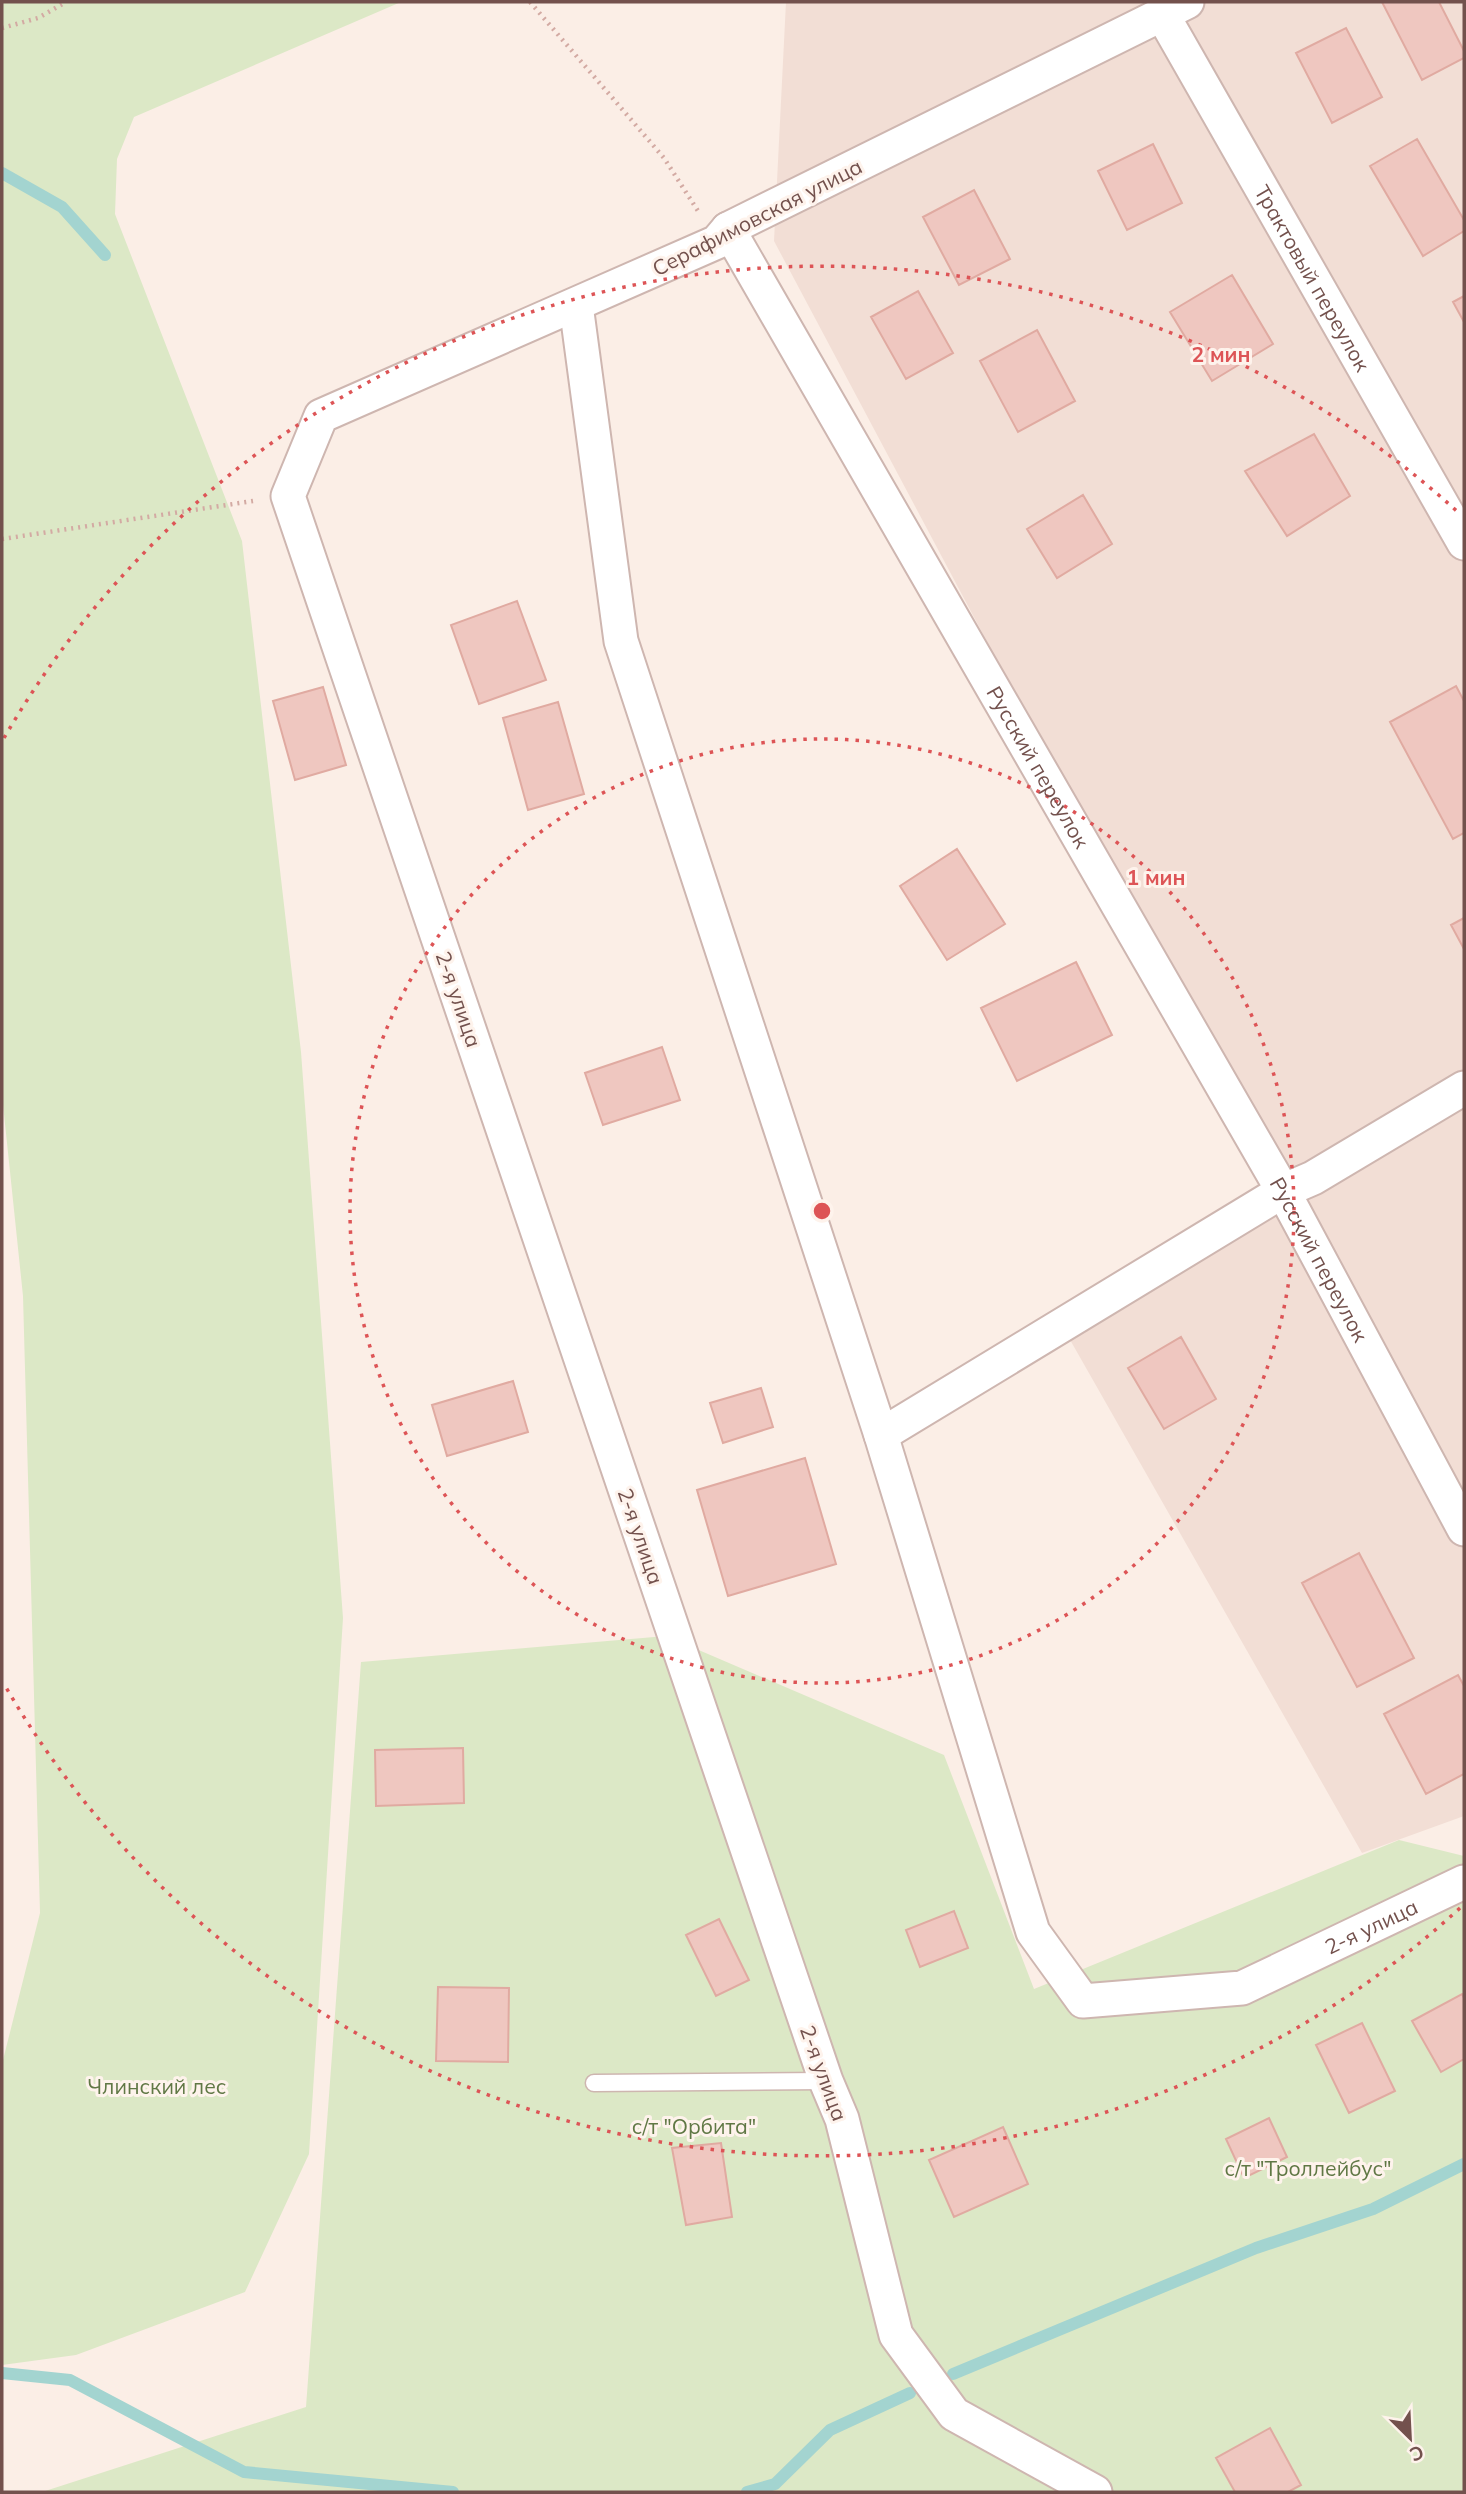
<svg xmlns="http://www.w3.org/2000/svg" width="1466" height="2494" font-family="Mulish,sans-serif">
  <rect width="100%" height="100%" fill="#fbeee6"/>
  <path fill="#f2ded5" d="M 786,2 L 1464,2 L 1464,1816 L 1362,1853 L 1069,1338 L 1286,1204 L 774,241 Z"/>
  <path fill="#dce8c6" d="M 2,2 L 401,2 L 134,117 L 117,159 L 115,214 L 242,541 L 301,1052 L 343,1618 L 309,2154 L 245,2292 L 76,2355 L 2,2365 L 2,2064 L 40,1913 L 23,1296 L 2,1095 Z
    M 666,1636 L 944,1755 L 1034,1989 L 1399,1840 L 1464,1856 L 1464,2492 L 42,2492 L 306,2407 L 361,1662 Z"/>
  <g fill="none" stroke-linecap="round" stroke-linejoin="round">
    <path stroke="#a3d4d0" stroke-width="12" d="M 2,173 L 62,207 L 105,255
      M 2,2373 L 70,2380 L 244,2472 L 453,2492
      M 953,2374 L 1256,2248 L 1373,2209 L 1464,2164
      M 747,2492 L 775,2484 L 830,2430 L 910,2393"/>
  </g>
  <path fill="#efc7c0" stroke="#e0aaa1" stroke-width="2" d="M 1382,2 L 1439,2 L 1464,51 L 1464,58 L 1422,80 Z
    M 1346,28 L 1382,97 L 1332,123 L 1296,53 Z
    M 1417,139 L 1464,220 L 1464,231 L 1423,256 L 1370,166 Z
    M 1153,144 L 1182,203 L 1127,230 L 1098,171 Z
    M 974,190 L 1010,259 L 959,285 L 923,217 Z
    M 1232,275 L 1273,344 L 1212,381 L 1170,312 Z
    M 918,291 L 953,353 L 906,379 L 871,317 Z
    M 1464,296 L 1464,322 L 1453,302 Z
    M 1037,330 L 1075,401 L 1018,432 L 980,361 Z
    M 1314,434 L 1350,496 L 1287,536 L 1245,471 Z
    M 1083,495 L 1112,544 L 1057,578 L 1027,529 Z
    M 517,601 L 546,680 L 479,704 L 451,625 Z
    M 1456,686 L 1464,701 L 1464,833 L 1453,839 L 1390,722 Z
    M 323,687 L 346,765 L 295,780 L 273,701 Z
    M 558,702 L 584,794 L 528,810 L 503,718 Z
    M 957,849 L 1005,924 L 947,960 L 900,886 Z
    M 1464,918 L 1464,949 L 1451,925 Z
    M 1076,962 L 1112,1035 L 1017,1081 L 981,1008 Z
    M 662,1047 L 680,1100 L 603,1125 L 585,1073 Z
    M 1181,1337 L 1216,1399 L 1164,1429 L 1128,1368 Z
    M 513,1381 L 528,1432 L 447,1456 L 432,1405 Z
    M 761,1388 L 773,1427 L 723,1443 L 710,1403 Z
    M 805,1458 L 836,1564 L 728,1596 L 697,1490 Z
    M 1359,1553 L 1414,1658 L 1357,1687 L 1302,1583 Z
    M 1458,1675 L 1464,1686 L 1464,1774 L 1426,1794 L 1384,1714 Z
    M 463,1748 L 464,1803 L 376,1806 L 375,1750 Z
    M 954,1911 L 968,1948 L 920,1967 L 906,1930 Z
    M 719,1919 L 749,1980 L 716,1996 L 686,1935 Z
    M 438,1987 L 509,1988 L 508,2062 L 436,2061 Z
    M 1462,1994 L 1464,1998 L 1464,2059 L 1441,2072 L 1412,2021 Z
    M 1362,2023 L 1395,2091 L 1349,2113 L 1316,2045 Z
    M 1269,2118 L 1287,2157 L 1244,2178 L 1226,2139 Z
    M 1003,2127 L 1028,2184 L 954,2217 L 929,2160 Z
    M 721,2143 L 732,2217 L 686,2225 L 672,2148 Z
    M 1270,2428 L 1301,2485 L 1288,2492 L 1235,2492 L 1216,2458 Z"/>
  <g fill="none" stroke-linecap="round" stroke-linejoin="round">
    <defs>
      <path id="service" d="M 594,2083 L 826,2081"/>
      <g id="minor">
        <path id="s1" d="M 1162,14 L 1464,543"/>
        <path id="s2" d="M 728,229 L 1283,1191 L 1464,1529"/>
        <path id="s3" d="M 576,305 L 621,641 L 881,1435 L 1033,1932 L 1083,2001 L 1242,1988 L 1464,1882"/>
        <path d="M 881,1435 L 1283,1191 L 1313,1178 L 1464,1088"/>
        <path d="M 1095,2492 L 954,2414 L 896,2335 L 842,2119 L 826,2081 L 288,496 L 321,416 L 717,242 L 728,229 L 1187,2"/>
      </g>
    </defs>
    <use href="#service" stroke="#ceb6b0" stroke-width="19"/>
    <use href="#minor" stroke="#ceb6b0" stroke-width="37"/>
    <path stroke="#d3aaa3" stroke-width="4.5" stroke-dasharray="2 5" stroke-linecap="butt" d="M 530,2 L 664,158 L 698,211
      M 2,28 L 38,18 L 66,2
      M 2,539 L 253,501"/>
    <use href="#service" stroke="#fff" stroke-width="16"/>
    <use href="#minor" stroke="#fff" stroke-width="33"/>
  </g>
  <g fill="none" stroke="#dd5456" stroke-width="3.5" stroke-dasharray="3.5 7">
    <circle cx="822" cy="1211" r="472"/>
    <path d="M1460 1908A945 945 0 0 1 4 1684M4 738A945 945 0 0 1 1460 514"/>
  </g>
  <g text-anchor="middle" dominant-baseline="central" stroke-width="6" stroke-linejoin="round" paint-order="stroke">
    <g font-size="21" fill="#73514d" stroke="#fef3ec">
      <text transform="translate(757 217) rotate(-27)">Серафимовская улица</text>
      <text stroke="none"><textPath href="#s1" startOffset="304">Трактовый переулок</textPath></text>
      <text stroke="none"><textPath href="#s2" startOffset="621">Русский переулок</textPath></text>
      <text transform="translate(459 999) rotate(71)">2-я улица</text>
      <text stroke="none"><textPath href="#s2" startOffset="1188">Русский переулок</textPath></text>
      <text transform="translate(641 1536) rotate(71)">2-я улица</text>
      <text stroke="none"><textPath href="#s3" startOffset="2082">2-я улица</textPath></text>
      <text transform="translate(824 2073) rotate(70)">2-я улица</text>
    </g>
    <g font-size="21" fill="#607845" stroke="#fef3ec">
      <text x="157" y="2086">Члинский лес</text>
      <text x="694" y="2126">с/т "Орбита"</text>
      <text x="1308" y="2168">с/т "Троллейбус"</text>
    </g>
  </g>
  <circle cx="822" cy="1211" r="10" fill="#dd5456" stroke="#fef3ec" stroke-width="3.5"/>
  <g font-size="21" text-anchor="middle" font-weight="bold" fill="#dd5456" stroke="#fef3ec" stroke-width="6" stroke-linejoin="round" paint-order="stroke">
    <text x="1221" y="362">2 мин</text>
    <text x="1156" y="885">1 мин</text>
  </g>
  <rect width="1466" height="2494" fill="none" stroke="#73514d" stroke-width="7"/>
  <g transform="translate(1410 2438) rotate(156)" stroke="#fef3ec" stroke-width="5" paint-order="stroke">
  <path d="M0-5L12 26L0 18L-12 26Z" fill="#73514d"/>
  <text y="-10" font-size="19" font-weight="bold" text-anchor="middle" fill="#73514d">С</text>
  </g>
</svg>
